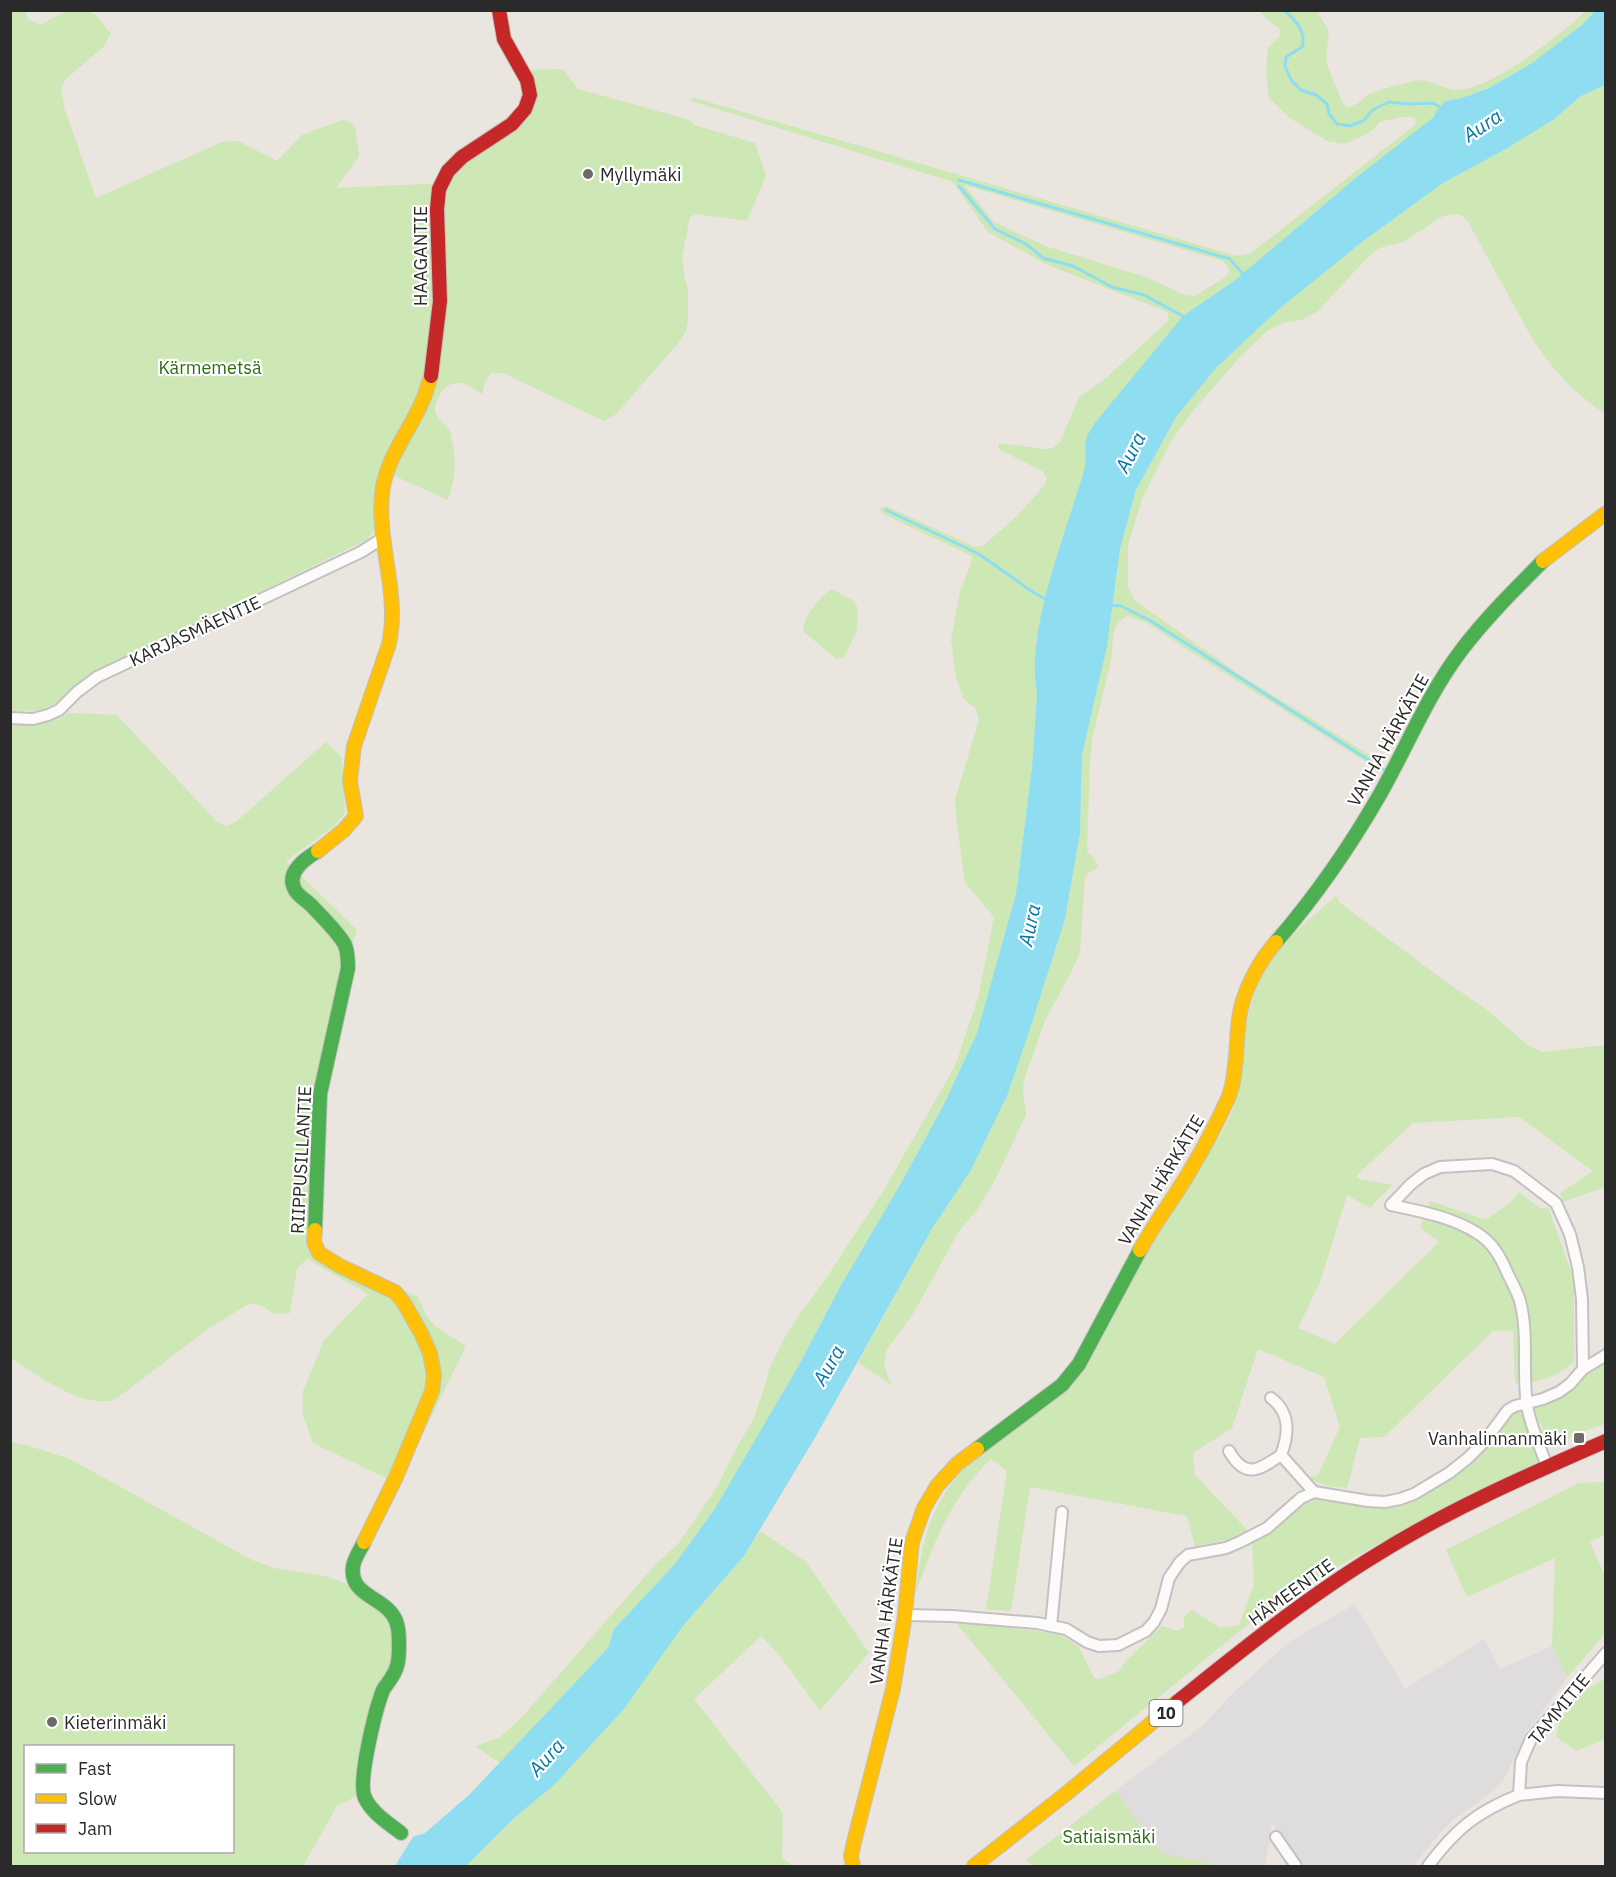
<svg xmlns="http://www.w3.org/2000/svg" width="1616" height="1877" font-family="'IBM Plex Sans',sans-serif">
  <rect width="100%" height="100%" fill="#eae5df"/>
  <path fill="#dfdcde" d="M 1355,1604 L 1405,1689 L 1484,1639 L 1500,1669 L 1552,1646 L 1567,1678 L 1527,1732 L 1504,1779 L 1487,1796 L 1455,1818 L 1441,1832 L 1413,1866 L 1302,1866 L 1272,1824 L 1265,1866 L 1221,1866 L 1161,1853 L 1115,1791 L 1201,1727 L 1235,1691 L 1289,1642 Z"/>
  <path fill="#cde7b5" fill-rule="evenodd" d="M 10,11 L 25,11 L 29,20 L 41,25 C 56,16 78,1 95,15 C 101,20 106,28 111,34 L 103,47 L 65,80 L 61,89 L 65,110 L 96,198 L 222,142 L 238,141 L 277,161 L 302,135 L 345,119 L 355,126 L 359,156 L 336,188 L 447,183 L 535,92 L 531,70 L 563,69 L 578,89 L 690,120 L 694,125 L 755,143 L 766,176 L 747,221 L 696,214 L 690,217 L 682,257 L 684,274 L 688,291 L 688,320 L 686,331 L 680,341 L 616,414 L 604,421 L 503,373 L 492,373 L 485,381 L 482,394 C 476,391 471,386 465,384 C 449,378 436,394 435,410 C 435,418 444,422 448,428 C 451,432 451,437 452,441 C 457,462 455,480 448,500 L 395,476 L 381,473 L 377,525 L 368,539 L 86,677 L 57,703 L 41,710 L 11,711 Z
    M 1260,11 L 1317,11 L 1329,31 L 1326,59 L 1329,70 L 1343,104 L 1348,107 C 1358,106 1362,97 1371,93 C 1385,88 1401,84 1415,81 C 1430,77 1444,91 1459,90 C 1495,87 1560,35 1586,11 L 1595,11 L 1582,25 L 1532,63 L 1489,88 L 1462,98 L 1445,101 L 1435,117 L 1358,176 L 1234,281 L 1183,316 L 1086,440 L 1086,464 L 1047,595 L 1036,642 L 1035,684 L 1037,694 L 1032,767 L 1016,894 L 977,1033 L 945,1102 L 904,1178 L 840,1287 L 799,1365 L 714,1510 L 675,1564 L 614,1629 L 608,1648 L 500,1763 L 475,1746 L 499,1738 L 522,1717 L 655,1565 L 678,1544 L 717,1487 L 734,1452 L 753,1420 L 764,1389 L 769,1369 L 788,1331 L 827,1277 L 882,1193 L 955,1066 L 978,998 L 994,917 L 966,884 L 964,876 L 956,816 L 955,800 L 979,720 L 976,709 L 964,699 L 956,678 L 951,640 L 960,591 L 971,564 L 972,556 L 883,514 L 880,509 L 886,506 L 975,547 L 983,546 L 1016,517 L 1038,493 L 1045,484 L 1047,477 L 1042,471 L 999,449 L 998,443 L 1044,449 L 1053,448 L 1060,442 L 1079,397 L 1106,378 L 1168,321 L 1168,312 L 1048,265 L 988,232 L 953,182 L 691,101 L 692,97 L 1237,256 L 1251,253 L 1415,125 L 1416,119 L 1410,117 L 1400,117 L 1380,122 L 1373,130 L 1357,139 L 1343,144 L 1327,141 L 1290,118 L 1269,98 L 1266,74 L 1268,48 L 1281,35 L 1280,29 L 1267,19 ZM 964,185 L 1223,261 L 1229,269 L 1227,276 L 1195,296 L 1185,295 L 1146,277 L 1045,246 L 994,222 Z
    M 1605,85 L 1605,413 C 1576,396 1552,368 1533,340 L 1467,220 L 1460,215 L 1452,214 L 1443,216 L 1403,242 L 1379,248 L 1367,258 L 1318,311 L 1302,320 L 1283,323 L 1267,331 L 1241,356 L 1194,410 L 1173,438 L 1142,499 L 1128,545 L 1128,587 L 1135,601 L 1239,674 L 1378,760 L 1373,766 L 1191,652 L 1149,624 L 1128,616 C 1109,623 1114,644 1111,660 L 1092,740 L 1090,763 L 1087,848 L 1088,853 L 1094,858 L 1098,866 L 1096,869 L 1088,873 L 1085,877 L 1080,952 L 1070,975 L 1046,1018 L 1024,1080 L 1023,1089 L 1026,1115 L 994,1182 L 977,1210 L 959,1231 L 913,1314 L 887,1349 L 884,1365 L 891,1385 L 858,1362 L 933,1227 L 971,1170 L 1007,1096 L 1030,1029 L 1065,919 L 1080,833 L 1082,755 L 1107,646 L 1120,549 L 1136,490 L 1176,417 L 1216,368 L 1278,310 L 1362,242 L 1443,183 L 1504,150 L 1553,120 L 1581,96 Z
    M 832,589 L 852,600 L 857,606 L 857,631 L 844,657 L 836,659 L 803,631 C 804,616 819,597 832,589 Z
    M 69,713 L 117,715 L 217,822 L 227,826 L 237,821 L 326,742 L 342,758 L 345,813 L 334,826 L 286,861 L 357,930 L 344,965 L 315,1094 L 310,1244 L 418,1297 L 426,1315 L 436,1327 L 466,1346 L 405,1470 L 388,1479 L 313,1443 L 302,1412 L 303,1391 L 324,1340 L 368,1294 L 307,1259 L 297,1268 L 290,1313 L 275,1314 L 262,1306 L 250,1303 L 208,1329 L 124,1393 C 119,1396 113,1401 108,1401 C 77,1405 36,1374 11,1358 L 10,723 C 32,723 50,724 69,713 Z
    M 1336,896 L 1340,903 L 1438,976 L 1487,1010 L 1529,1046 L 1542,1052 L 1605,1045 L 1605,1187 L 1563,1202 L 1560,1193 L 1593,1171 L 1519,1117 L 1413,1123 L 1356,1176 L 1359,1179 L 1392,1185 L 1370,1208 L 1347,1195 L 1320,1282 L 1298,1328 L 1335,1344 L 1439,1242 L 1420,1227 L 1430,1201 L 1486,1220 L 1513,1200 L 1519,1192 L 1541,1209 L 1548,1207 L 1574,1280 L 1574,1362 C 1551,1380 1543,1381 1515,1383 L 1513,1330 L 1493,1331 L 1384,1437 L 1360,1438 L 1347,1488 L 1328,1486 L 1308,1478 L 1318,1475 L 1340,1427 L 1324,1377 L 1258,1349 L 1232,1428 L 1193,1453 L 1195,1475 L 1248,1531 L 1237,1538 L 1195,1546 L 1187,1516 L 1030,1487 L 1011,1611 L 986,1609 L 1007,1471 L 991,1459 C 952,1496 933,1543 916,1593 C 920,1547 931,1501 965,1468 C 974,1458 987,1451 998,1443 C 1020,1426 1042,1410 1064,1394 C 1100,1356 1122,1294 1149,1249 C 1168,1216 1190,1185 1209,1152 C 1218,1139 1228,1124 1233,1108 C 1242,1083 1241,1058 1245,1032 C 1255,965 1287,938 1336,896 Z
    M 1605,1359 L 1605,1424 L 1576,1434 L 1557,1446 L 1547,1446 L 1541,1443 L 1539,1433 L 1543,1430 L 1540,1422 L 1536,1422 L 1533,1417 L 1533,1408 L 1583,1372 Z
    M 1517,1410 C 1528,1415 1541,1452 1538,1463 L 1393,1536 L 1283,1596 L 1074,1766 L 957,1624 L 981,1624 L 1059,1634 L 1079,1647 L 1094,1678 L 1099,1679 L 1119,1671 L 1125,1662 L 1162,1626 L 1178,1631 L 1184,1627 L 1184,1617 L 1192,1610 L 1220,1628 L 1239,1625 L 1254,1585 L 1252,1541 L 1300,1504 L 1314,1496 L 1416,1498 L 1510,1413 Z
    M 10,1442 L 26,1445 L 70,1459 L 252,1560 L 274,1568 L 329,1577 L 345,1583 L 357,1594 L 393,1621 L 394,1642 L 365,1792 L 337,1806 L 303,1866 L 11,1866 ZM 26,1746 L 232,1746 L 232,1852 L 26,1852 Z
    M 1601,1482 L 1605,1483 L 1605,1535 L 1590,1542 L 1605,1576 L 1605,1634 L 1567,1678 L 1552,1646 L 1555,1558 L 1467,1597 L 1446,1550 L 1579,1483 Z
    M 760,1531 L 806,1562 L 869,1653 L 820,1711 L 780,1656 L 761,1636 L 694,1699 L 783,1813 L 782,1858 L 793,1866 L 466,1866 L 513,1819 L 554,1785 L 682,1627 L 744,1556 Z
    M 1605,1679 L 1605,1739 L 1576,1751 L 1556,1737 L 1560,1719 L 1585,1690 Z
    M 1115,1791 L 1161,1853 L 1221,1866 L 1034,1866 L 1026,1860 Z"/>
  <path fill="#8eddf0" d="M 1595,11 L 1605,11 L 1605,85 L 1581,96 L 1553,120 L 1504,150 L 1443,183 L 1362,242 L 1278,310 L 1216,368 L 1176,417 L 1136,490 L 1120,549 L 1107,646 L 1082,755 L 1080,833 L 1065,919 L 1030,1029 L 1007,1096 L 971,1170 L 933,1227 L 816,1436 L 744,1556 L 682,1627 L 623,1710 L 554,1785 L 513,1819 L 466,1866 L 395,1866 L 413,1837 L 425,1833 L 469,1795 L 608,1648 L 614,1629 L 675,1564 L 714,1510 L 799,1365 L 840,1287 L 904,1178 L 945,1102 L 977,1033 L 1016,894 L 1032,767 L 1037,694 C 1025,628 1067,532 1085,467 C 1087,458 1084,448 1086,440 C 1087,434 1092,429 1094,424 L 1183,316 L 1234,281 L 1358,176 L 1434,117 L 1435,113 L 1445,101 L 1462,98 L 1489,88 L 1532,63 L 1582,25 Z"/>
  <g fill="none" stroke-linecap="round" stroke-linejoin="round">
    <path stroke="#8eddf0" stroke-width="3" d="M 1284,10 C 1295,19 1307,32 1302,47 L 1286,57 L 1285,66 L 1291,80 L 1301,90 L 1316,95 L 1327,104 L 1329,114 L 1337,124 L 1350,126 L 1363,121 L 1374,109 L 1389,102 L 1407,104 L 1433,103 L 1443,109
      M 959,180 L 1230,259 L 1243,274
      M 959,186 L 995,229 L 1026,244 L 1043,258 L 1073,266 L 1112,287 L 1144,295 L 1183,316
      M 886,510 L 979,554 L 1034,593 L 1050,601
      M 1110,605 L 1121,606 L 1151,621 L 1386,771"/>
    <defs>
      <path id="street" d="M 10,718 L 33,719 L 48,715 L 59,710 L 77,692 L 97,677 L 361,552 L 383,538
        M 1391,1205 L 1411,1184 L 1424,1174 L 1440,1167 L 1492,1164 L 1514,1171 L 1556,1203 L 1570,1234 L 1578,1267 L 1582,1299 L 1583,1369
        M 1391,1205 C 1419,1211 1452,1217 1477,1233 C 1492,1242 1500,1256 1507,1272 C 1511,1281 1517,1291 1520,1301 C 1529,1335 1522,1372 1527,1406 C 1531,1427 1540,1447 1547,1466
        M 1229,1451 C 1245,1479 1258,1471 1281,1455 C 1289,1434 1291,1413 1271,1398
        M 1281,1455 L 1314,1492
        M 905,1615 L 952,1616 L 1037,1623 L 1066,1629 L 1087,1642 L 1099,1646 L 1118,1645 L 1146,1631 L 1154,1622 L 1161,1609 L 1169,1578 L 1180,1562 L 1188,1555 L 1226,1548 L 1240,1542 L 1267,1528 L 1301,1498 L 1314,1492 L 1368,1501 L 1385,1502 L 1400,1499 L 1414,1494 L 1449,1473 L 1468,1458 L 1484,1442 L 1508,1410 L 1515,1406 L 1543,1399 L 1559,1392 L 1570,1384 L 1583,1369 L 1606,1355
        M 1051,1626 L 1062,1512
        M 1519,1795 L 1557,1791 L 1606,1793
        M 1276,1837 L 1296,1866
        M 1428,1866 C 1455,1830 1476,1812 1519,1795 L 1521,1762 L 1531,1739 L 1606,1653"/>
      <path id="fast" d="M 1276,942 C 1315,897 1349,848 1379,796 C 1406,749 1427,696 1460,652 C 1484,620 1514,590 1543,561
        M 315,1230 L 320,1094 L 348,968 C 348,960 348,953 345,945 C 339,933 321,916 312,906 C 306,900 299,897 295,890 C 285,872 306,858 318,851
        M 977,1449 L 1062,1385 L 1079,1364 L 1140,1250
        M 364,1542 C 361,1549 354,1558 353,1567 C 349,1597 387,1597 396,1621 C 399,1628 399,1637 399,1644 C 399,1654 399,1666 393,1675 C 390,1681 386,1685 383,1690 C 376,1708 357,1782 365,1798 C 372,1813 388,1823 401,1833"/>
      <path id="slow" d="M 1543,561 L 1606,513
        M 318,851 L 344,830 L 356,816 L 350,781 L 354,746 L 389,644 C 400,594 377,544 382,494 C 385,460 409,432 422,402 C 426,394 428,384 431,376
        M 315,1230 L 314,1242 L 319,1253 L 340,1266 L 395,1292 L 404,1303 L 421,1333 L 430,1353 L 434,1375 L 432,1391 L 396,1477 L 364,1542
        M 1140,1250 C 1155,1222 1175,1197 1191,1169 C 1205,1146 1218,1121 1229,1096 C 1237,1075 1236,1042 1239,1019 C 1242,993 1259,961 1276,942
        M 853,1866 L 851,1856 L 854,1842 L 893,1689 L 905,1615 L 912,1542 L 924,1508 L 937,1486 L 957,1464 L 977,1449
        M 974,1866 L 1067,1793 L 1177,1702"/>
      <path id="jam" d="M 431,376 L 440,301 L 437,209 L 439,189 L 448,171 L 462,157 L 512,124 L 525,109 L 530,95 L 527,80 L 504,39 L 499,10
        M 1177,1702 C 1242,1650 1307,1597 1378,1554 C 1450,1509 1528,1475 1606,1441"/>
    </defs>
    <use href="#street" stroke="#c3c1c1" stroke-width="14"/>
    <use href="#fast" stroke="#c3c1c1" stroke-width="16"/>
    <use href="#slow" stroke="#c3c1c1" stroke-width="16"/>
    <use href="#jam" stroke="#c3c1c1" stroke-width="16"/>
    <use href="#street" stroke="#fcfbfa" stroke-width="10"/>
    <use href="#fast" stroke="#4caf50" stroke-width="14"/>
    <use href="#slow" stroke="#ffc107" stroke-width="14"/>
    <use href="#jam" stroke="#c62828" stroke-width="14"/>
  </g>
  <g fill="#6d6b69" stroke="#fff" stroke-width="2">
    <circle cx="588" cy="174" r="6"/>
    <rect x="1573" y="1432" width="12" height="12" rx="3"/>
    <circle cx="52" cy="1722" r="6"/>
  </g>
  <g text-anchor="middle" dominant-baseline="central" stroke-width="4.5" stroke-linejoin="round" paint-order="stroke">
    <rect fill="#fff" stroke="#6a6a6a" stroke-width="1.5" x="1149.5" y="1700" width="33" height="26" rx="4.5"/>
    <g font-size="16" font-weight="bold" fill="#2a2a2a">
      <text x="1166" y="1713">10</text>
    </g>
    <g font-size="18" fill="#2a2a2a" stroke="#fff" text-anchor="start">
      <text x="600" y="174">Myllymäki</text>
      <text x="1567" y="1438" text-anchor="end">Vanhalinnanmäki</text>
      <text x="64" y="1722">Kieterinmäki</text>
    </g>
    <g font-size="18" fill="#2a2a2a" stroke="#fff">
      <text transform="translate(420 256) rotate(-90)">HAAGANTIE</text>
      <text transform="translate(195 631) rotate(-25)">KARJASMÄENTIE</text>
      <text transform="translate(1388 740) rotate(-61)">VANHA HÄRKÄTIE</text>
      <text transform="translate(301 1160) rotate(-87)">RIIPPUSILLANTIE</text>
      <text transform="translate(1161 1180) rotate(-59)">VANHA HÄRKÄTIE</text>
      <text transform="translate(1291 1592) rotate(-36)">HÄMEENTIE</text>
      <text transform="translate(886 1611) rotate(-82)">VANHA HÄRKÄTIE</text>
      <text transform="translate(1559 1709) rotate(-51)">TAMMITIE</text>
    </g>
    <g font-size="18" fill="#2c6d14" stroke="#fff">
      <text x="210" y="367">Kärmemetsä</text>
      <text x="1109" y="1836">Satiaismäki</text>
    </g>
    <g font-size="20" font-style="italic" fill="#0377a6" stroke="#fff">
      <text transform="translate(1482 125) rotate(-34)">Aura</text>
      <text transform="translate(1130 452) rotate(-63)">Aura</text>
      <text transform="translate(1029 925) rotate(-78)">Aura</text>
      <text transform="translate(828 1365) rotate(-60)">Aura</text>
      <text transform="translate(546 1757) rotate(-48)">Aura</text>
    </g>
  </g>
  <rect width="1616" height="1877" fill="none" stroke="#2a2a2a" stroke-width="24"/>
  <rect x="24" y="1745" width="210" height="108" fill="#ffffff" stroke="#aaaaaa" stroke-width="1.5"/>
  <rect x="36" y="1764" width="30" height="9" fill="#4caf50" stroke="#aaaaaa" stroke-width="1.5"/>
  <text x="78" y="1775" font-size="18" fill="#2a2a2a">Fast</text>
  <rect x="36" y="1794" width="30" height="9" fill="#ffc107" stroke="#aaaaaa" stroke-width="1.5"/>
  <text x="78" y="1805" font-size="18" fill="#2a2a2a">Slow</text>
  <rect x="36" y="1824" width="30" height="9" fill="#c62828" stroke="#aaaaaa" stroke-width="1.5"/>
  <text x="78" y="1835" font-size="18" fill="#2a2a2a">Jam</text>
</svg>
